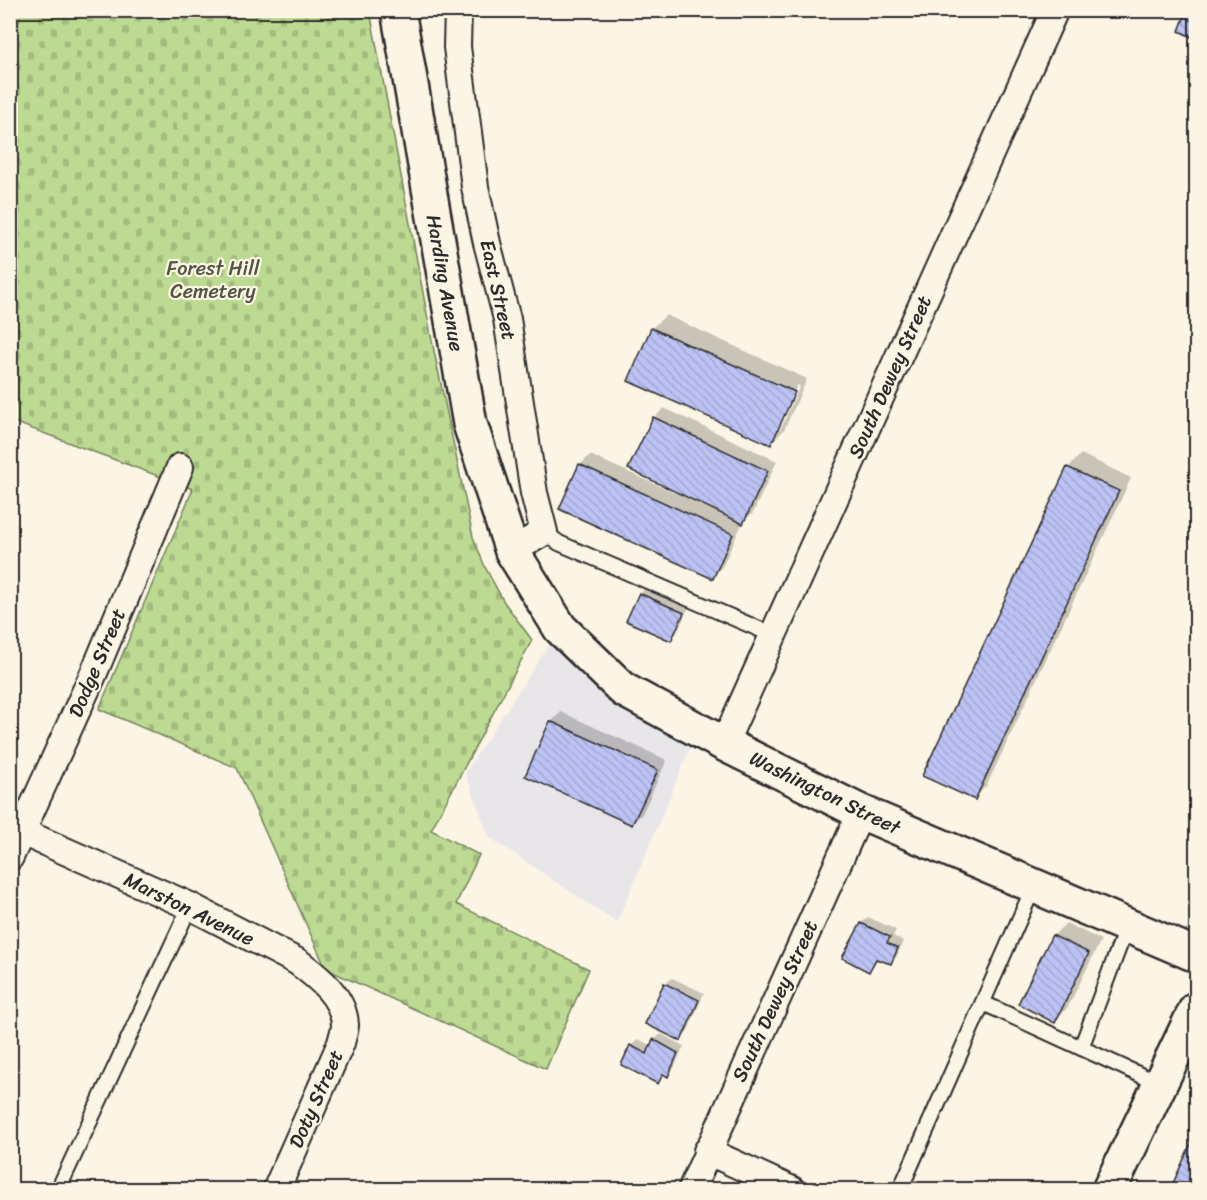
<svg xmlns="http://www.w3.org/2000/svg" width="1207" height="1200" font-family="Sriracha,sans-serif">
  <defs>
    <pattern id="cemetery-stones" width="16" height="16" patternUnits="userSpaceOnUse" patternTransform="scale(1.5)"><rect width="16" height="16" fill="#bdda92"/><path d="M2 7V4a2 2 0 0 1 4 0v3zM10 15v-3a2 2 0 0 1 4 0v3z" fill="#a3bb7e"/></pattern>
    <pattern id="building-back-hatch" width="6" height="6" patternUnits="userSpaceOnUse" patternTransform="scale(1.5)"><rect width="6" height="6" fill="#bcc2f4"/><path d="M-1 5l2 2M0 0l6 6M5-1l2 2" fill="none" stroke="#a2a7d1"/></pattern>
  </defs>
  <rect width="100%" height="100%" fill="#fcf5e5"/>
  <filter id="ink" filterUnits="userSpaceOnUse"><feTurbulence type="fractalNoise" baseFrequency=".0167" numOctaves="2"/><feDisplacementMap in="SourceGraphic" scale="12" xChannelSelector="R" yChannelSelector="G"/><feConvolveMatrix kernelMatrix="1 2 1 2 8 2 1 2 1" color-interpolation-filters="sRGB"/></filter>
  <g filter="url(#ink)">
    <path fill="#e9e6ea" d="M 560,628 L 698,730 L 617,923 L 489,837 L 465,773 Z"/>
    <path fill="url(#cemetery-stones)" stroke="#74825e" stroke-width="1.5" d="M 10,11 L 370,11 L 433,346 L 473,537 L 485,567 L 504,602 L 532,640 L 431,830 L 479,855 L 456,904 L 589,969 L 546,1069 L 326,969 L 237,768 L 99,709 L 193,489 L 11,421 Z"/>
    <path fill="#0003" fill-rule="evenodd" d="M 666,315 L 807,379 L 784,430 L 771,443 L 630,380 L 652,328 ZM 797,385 L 800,386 L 780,430 L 777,430 Z
      M 664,408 L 777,461 L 753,513 L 743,522 L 722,567 L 712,577 L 580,465 L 590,455 L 675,493 L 677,491 L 630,469 L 654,418 Z
      M 1081,454 L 1131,478 L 987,785 L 974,799 L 1068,468 Z
      M 646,587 L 689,606 L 677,633 L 671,639 L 640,594 Z
      M 561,712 L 667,760 L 642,814 L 632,824 L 551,722 Z
      M 868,917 L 896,930 L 893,936 L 903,941 L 897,956 L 890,963 L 879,958 L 869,970 L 862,923 Z
      M 1066,923 L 1101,940 L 1068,1007 L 1055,1021 L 1053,936 Z
      M 672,978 L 704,993 L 687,1033 L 680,1039 L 665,984 Z
      M 661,1034 L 684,1046 L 674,1068 L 668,1075 L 665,1073 L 658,1082 L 623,1064 L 631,1046 L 638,1039 L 652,1046 L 654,1040 Z
      M 1196,1133 L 1196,1190 L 1172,1190 Z"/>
    <path fill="url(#building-back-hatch)" stroke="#2b2b2b" stroke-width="1.5" d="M 1187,10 L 1196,10 L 1196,39 L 1179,31 Z
      M 651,328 L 795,392 L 771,445 L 628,381 Z
      M 653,417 L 768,471 L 743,524 L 628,469 Z
      M 579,464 L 733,534 L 713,579 L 559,509 Z
      M 1067,467 L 1119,491 L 975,800 L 922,776 Z
      M 639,593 L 684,613 L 671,641 L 626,621 Z
      M 550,721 L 658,770 L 632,825 L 525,776 Z
      M 861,923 L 890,937 L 887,943 L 898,948 L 891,964 L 876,959 L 869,972 L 842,958 Z
      M 1052,935 L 1089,953 L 1055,1023 L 1018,1004 Z
      M 664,983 L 699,1000 L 681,1041 L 645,1024 Z
      M 653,1039 L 678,1053 L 668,1077 L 663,1074 L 658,1084 L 621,1065 L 630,1045 L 647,1054 Z
      M 1196,1132 L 1196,1190 L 1170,1190 Z"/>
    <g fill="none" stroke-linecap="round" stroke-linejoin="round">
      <defs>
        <path id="service" d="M 544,532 L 559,543 L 773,635
          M 983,1003 L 1160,1084
          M 1081,1048 L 1127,926
          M 58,1190 L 190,906
          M 900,1190 L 1034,886"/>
        <path id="minor" d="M 458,10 L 457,47 L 475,187 L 487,243 L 507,319 L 534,493 L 544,532 L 512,551
          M 724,744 L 1055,10
          M 22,832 L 190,906 L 298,962 C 318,977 344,997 345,1025 C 345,1030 342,1038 341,1043 L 276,1190
          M 10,857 L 93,675 L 180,467
          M 707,1151 L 792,1190
          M 691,1190 L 861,812"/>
        <path id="secondary" d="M 398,10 L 470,424 L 512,551 L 560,628 L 624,690 L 724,744 L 861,812 L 1196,955
          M 1109,1190 L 1196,1009"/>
      </defs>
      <use href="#service" stroke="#2b2b2b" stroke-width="18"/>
      <use href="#minor" stroke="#2b2b2b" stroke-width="30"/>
      <use href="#secondary" stroke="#2b2b2b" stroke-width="38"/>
      <use href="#service" stroke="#fcf5e5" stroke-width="14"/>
      <use href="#minor" stroke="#fcf5e5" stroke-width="26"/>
      <use href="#secondary" stroke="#fcf5e5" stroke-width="33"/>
    </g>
  </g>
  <g text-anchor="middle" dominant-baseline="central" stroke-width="4.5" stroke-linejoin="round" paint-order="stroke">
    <g font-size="20" fill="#505745" stroke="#fcf5e5">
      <text x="213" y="268">Forest Hill<tspan x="213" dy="23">Cemetery</tspan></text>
    </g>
    <g font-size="20" fill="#2b2b2b" stroke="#fcf5e5">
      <text transform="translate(445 283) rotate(80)">Harding Avenue</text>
      <text transform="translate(498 290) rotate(77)">East Street</text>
      <text transform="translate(890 377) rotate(-66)">South Dewey Street</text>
      <text transform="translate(97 663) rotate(-67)">Dodge Street</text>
      <text transform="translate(825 793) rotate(26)">Washington Street</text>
      <text transform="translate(189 909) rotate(26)">Marston Avenue</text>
      <text transform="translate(775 1001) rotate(-65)">South Dewey Street</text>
      <text transform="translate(316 1099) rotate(-66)">Doty Street</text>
    </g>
  </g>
  <rect width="1207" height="1200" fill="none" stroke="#fcf5e5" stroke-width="36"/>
  <rect x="18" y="18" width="1171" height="1164" fill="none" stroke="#2b2b2b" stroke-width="2" filter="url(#ink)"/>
</svg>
